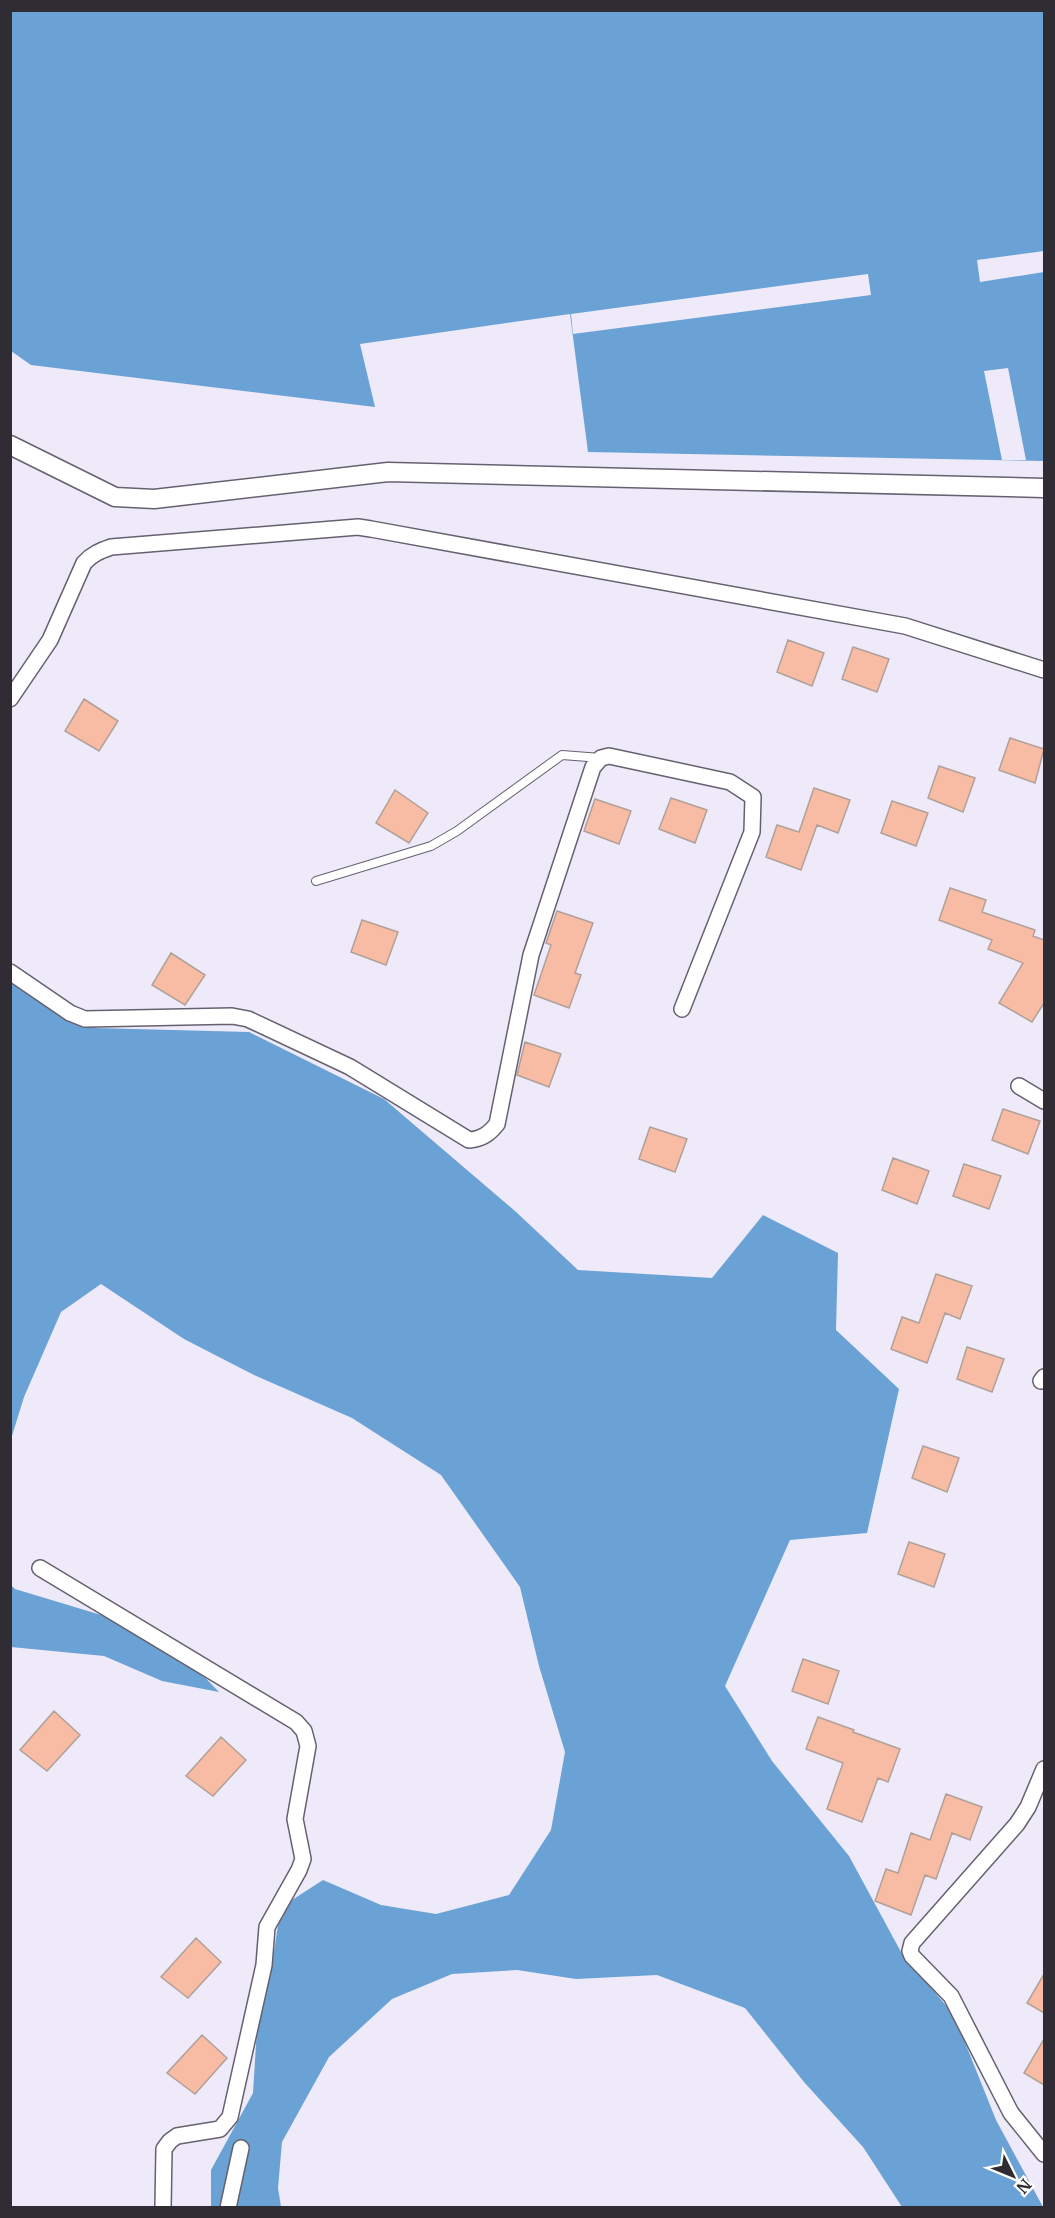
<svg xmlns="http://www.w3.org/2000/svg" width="1055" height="2218" font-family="Merriweather,serif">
  <rect width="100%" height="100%" fill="#eeeafa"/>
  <path fill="#6aa2d5" d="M 10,11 L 1044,11 L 1044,461 L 588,452 L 570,314 L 360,344 L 375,407 L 31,365 L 11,351 Z
    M 11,982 L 96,1028 L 249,1032 L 384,1099 L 515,1211 L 578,1270 L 712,1278 L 763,1215 L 838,1253 L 836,1330 L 899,1389 L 867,1533 L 790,1540 L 725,1686 L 772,1761 L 849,1856 L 901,1952 L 954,2015 L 996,2120 L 1043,2207 L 902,2207 L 863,2147 L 804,2082 L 745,2008 L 657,1975 L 576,1979 L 517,1970 L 452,1974 L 392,1999 L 329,2057 L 282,2142 L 278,2188 L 281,2207 L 211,2207 L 211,2170 L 253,2093 L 257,2029 L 271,1971 L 278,1925 L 292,1900 L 323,1880 L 381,1905 L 436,1914 L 509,1895 L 551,1830 L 565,1752 L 539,1666 L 520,1587 L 441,1475 L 352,1418 L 254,1375 L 184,1339 L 101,1284 L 61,1312 L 24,1397 L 11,1439 Z
    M 10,1584 L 15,1589 L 121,1621 L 186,1658 L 219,1692 L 162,1681 L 104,1656 L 11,1647 Z"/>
  <path fill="#eeeafa" d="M 1044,251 L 1044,272 L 980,282 L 977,260 Z
    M 868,274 L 871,295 L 573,334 L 571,314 Z
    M 1008,368 L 1026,460 L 1002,460 L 984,371 Z"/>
  <path fill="#f7bca3" stroke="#b1a099" stroke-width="1.5" d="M 788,640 L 824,653 L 812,686 L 777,672 Z
    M 853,647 L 889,659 L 877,692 L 842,679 Z
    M 84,699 L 118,721 L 99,751 L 65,731 Z
    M 1010,738 L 1044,749 L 1035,783 L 999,770 Z
    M 939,766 L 975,778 L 963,812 L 928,798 Z
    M 814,788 L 850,800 L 838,833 L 817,825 L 801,870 L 766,857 L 777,825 L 799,832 Z
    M 395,790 L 428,813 L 409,843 L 376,823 Z
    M 671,798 L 707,810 L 695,843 L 659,829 Z
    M 595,799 L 631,811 L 619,844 L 584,831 Z
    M 892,801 L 928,813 L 916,846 L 881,833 Z
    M 950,888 L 986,900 L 982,912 L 1035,930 L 1033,936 L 1044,940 L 1044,1003 L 1032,1022 L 999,1003 L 1023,963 L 988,949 L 992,940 L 939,920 Z
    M 557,911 L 593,923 L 575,973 L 581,975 L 569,1008 L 534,995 L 551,945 L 546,943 Z
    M 362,920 L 398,932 L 386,965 L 351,952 Z
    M 171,953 L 205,975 L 185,1005 L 152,985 Z
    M 525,1042 L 561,1054 L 549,1087 L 517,1075 Z
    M 1003,1109 L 1040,1121 L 1028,1154 L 992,1140 Z
    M 650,1127 L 687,1139 L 675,1172 L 639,1159 Z
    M 893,1158 L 929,1171 L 917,1204 L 882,1190 Z
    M 964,1164 L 1001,1176 L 989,1209 L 953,1196 Z
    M 936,1274 L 972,1286 L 960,1319 L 945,1313 L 927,1363 L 891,1349 L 902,1317 L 919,1323 Z
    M 967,1347 L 1004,1359 L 992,1392 L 957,1379 Z
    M 923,1446 L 959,1458 L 947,1492 L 912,1478 Z
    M 909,1542 L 945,1554 L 934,1587 L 898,1574 Z
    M 803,1659 L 839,1671 L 828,1704 L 792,1691 Z
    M 54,1711 L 80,1735 L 47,1771 L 20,1750 Z
    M 818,1717 L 854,1730 L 853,1732 L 900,1749 L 888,1782 L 878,1778 L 862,1822 L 827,1809 L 843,1763 L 806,1749 Z
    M 221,1737 L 246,1760 L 213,1796 L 186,1776 Z
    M 946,1794 L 982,1807 L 970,1840 L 952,1833 L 936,1879 L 925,1875 L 911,1915 L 875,1901 L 886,1869 L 898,1873 L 911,1833 L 930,1840 Z
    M 196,1938 L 221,1962 L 188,1998 L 161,1977 Z
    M 1044,1974 L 1044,2013 L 1027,2003 Z
    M 202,2035 L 227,2058 L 195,2094 L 167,2073 Z
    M 1044,2039 L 1044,2085 L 1024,2073 Z"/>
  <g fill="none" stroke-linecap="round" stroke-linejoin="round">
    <defs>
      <path id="service" d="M 316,881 L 431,846 L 457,831 L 562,755 L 601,758"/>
      <path id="minor" d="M 10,699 L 50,640 L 84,563 C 92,554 100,551 111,547 L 358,527 L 371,529 L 905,626 L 1044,670
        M 10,972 L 70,1013 L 85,1019 L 232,1016 L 248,1019 L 350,1067 L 469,1140 C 482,1139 489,1134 497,1124 L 531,955 L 593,767 L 601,758 L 609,756 L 730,782 L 753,797 L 752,832 L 682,1009
        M 1019,1086 L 1044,1101
        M 1041,1381 L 1044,1377
        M 40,1568 L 296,1722 L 304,1731 L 308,1746 L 295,1819 L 303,1859 L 299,1870 L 267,1927 L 264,1965 L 230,2117 L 220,2129 L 177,2136 L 170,2141 L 164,2149 L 163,2208
        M 1044,1769 L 1028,1807 L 1017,1824 L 912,1943 L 910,1951 L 912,1956 L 951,1996 L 1011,2113 L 1044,2154
        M 228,2208 L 241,2148"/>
      <path id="tertiary" d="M 10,445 L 115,497 L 154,499 L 388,472 L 1044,488"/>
    </defs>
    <use href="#service" stroke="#65616f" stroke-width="10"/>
    <use href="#minor" stroke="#65616f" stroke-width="18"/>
    <use href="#tertiary" stroke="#65616f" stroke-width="21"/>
    <use href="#service" stroke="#fff" stroke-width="8"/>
    <use href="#minor" stroke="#fff" stroke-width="15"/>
    <use href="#tertiary" stroke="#fff" stroke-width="18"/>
  </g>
  <rect width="1055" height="2218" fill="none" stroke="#2f2d33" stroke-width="24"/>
  <g transform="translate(1013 2176) rotate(133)" stroke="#ffffff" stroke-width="4.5" paint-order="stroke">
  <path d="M0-4.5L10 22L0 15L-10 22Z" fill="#2f2d33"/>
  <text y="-9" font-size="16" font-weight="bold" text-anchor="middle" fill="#2f2d33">N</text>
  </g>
</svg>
